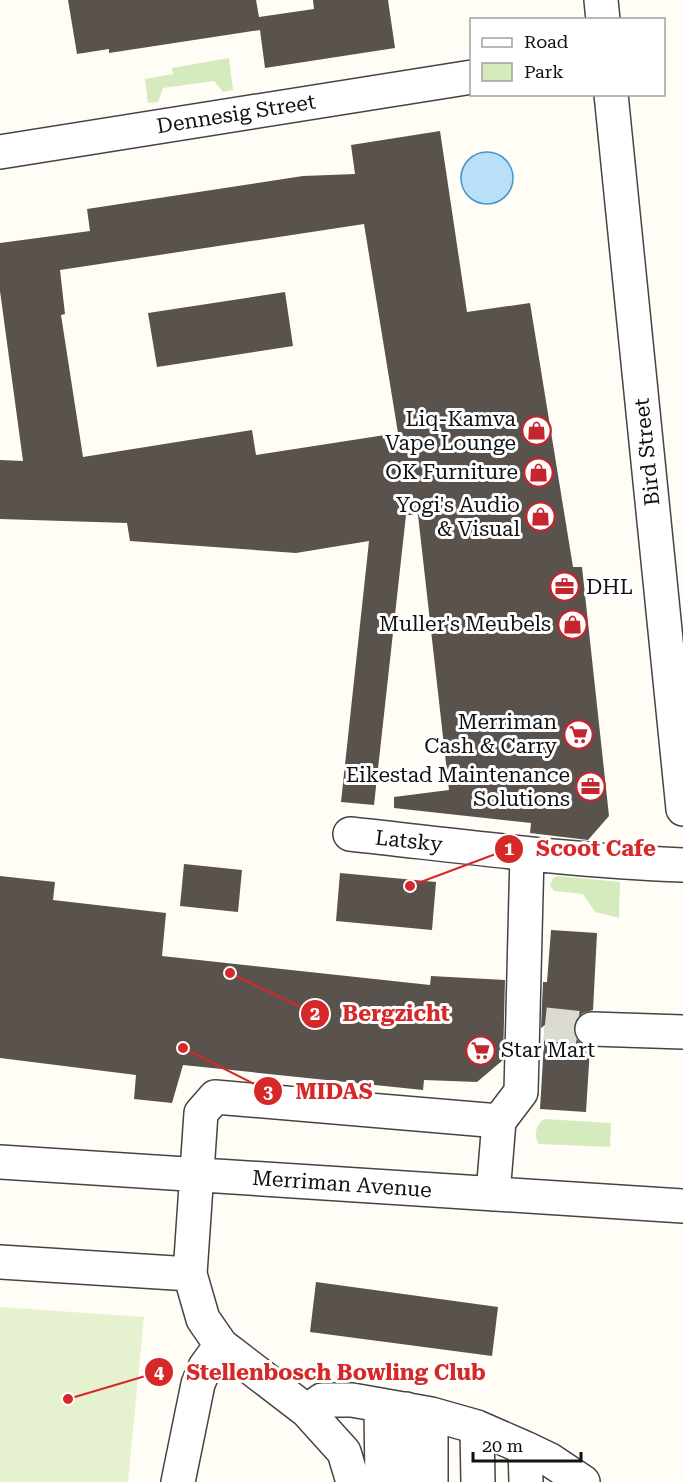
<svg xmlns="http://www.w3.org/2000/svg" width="683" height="1482" font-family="'Roboto Serif',serif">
  <rect width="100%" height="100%" fill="#fffdf5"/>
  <path fill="#d5ebbd" d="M 229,58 L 233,90 L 223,92 L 214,81 L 163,88 L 158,102 L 148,103 L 145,79 L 173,74 L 172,68 Z
    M 558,876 L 620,882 L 619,918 L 595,912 L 583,894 L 554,891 L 550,885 L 553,878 Z
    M 544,1119 L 611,1123 L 610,1147 L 539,1144 C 533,1136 536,1124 544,1119 Z"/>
  <path fill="#e6f2cf" d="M 0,1307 L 144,1317 L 128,1482 L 0,1482 Z"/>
  <path fill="#b9e0f7" stroke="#3f96cf" stroke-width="1.5" d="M461 178a26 26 0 1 1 52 0a26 26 0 1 1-52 0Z"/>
  <path fill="#5a524d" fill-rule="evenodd" d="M 68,0 L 256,0 L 259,17 L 314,9 L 313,0 L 388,0 L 395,48 L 265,68 L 260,30 L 109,53 L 109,49 L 77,54 Z
    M 440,131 L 467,312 L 530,303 L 573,567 L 582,567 L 609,816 L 588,840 L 530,833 L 531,823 L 394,808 L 394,797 L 449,790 L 418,515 L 406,515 L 374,805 L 341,802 L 369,541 L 296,553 L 130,541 L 127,523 L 0,519 L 0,460 L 23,461 L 0,291 L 0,243 L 90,231 L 87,209 L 303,176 L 355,174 L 351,145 ZM 364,224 L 398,433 L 256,455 L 252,430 L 83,457 L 61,315 L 65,314 L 60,270 Z
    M 285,292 L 293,346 L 157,367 L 148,313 Z
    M 184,864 L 242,870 L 238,912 L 180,906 Z
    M 340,873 L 436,882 L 432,930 L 336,921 Z
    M 0,876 L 55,882 L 53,900 L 166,913 L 162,956 L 430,985 L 431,976 L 505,980 L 503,1060 L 477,1082 L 424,1080 L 423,1090 L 183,1065 L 172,1103 L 134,1099 L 136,1075 L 0,1058 Z
    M 551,930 L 597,933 L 593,1010 L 583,1013 L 576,1019 L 573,1028 L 576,1038 L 582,1045 L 590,1048 L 586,1112 L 540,1109 L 545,1025 L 541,1028 L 543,982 L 547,982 Z
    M 316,1282 L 498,1307 L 492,1356 L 310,1332 Z"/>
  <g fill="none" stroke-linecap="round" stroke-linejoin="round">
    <path stroke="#dbdad3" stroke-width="33" stroke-dasharray="33 16" stroke-linecap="butt" d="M 545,1024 L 592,1029"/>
    <defs>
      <path id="minor" d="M 601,0 L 603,20
        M 611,94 L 683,809
        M 0,152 L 472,77
        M 350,834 C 461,846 572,861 683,865
        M 592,1029 L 683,1032
        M 0,1162 L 683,1206
        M 493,1194 L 499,1121 L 521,1092 L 527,854
        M 0,1262 L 190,1274
        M 381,1405 L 382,1482
        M 406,1409 L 409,1482
        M 307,1411 L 322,1400 L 352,1400 L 431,1414 L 477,1427 L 525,1448 L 550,1460 L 583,1482
        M 431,1414 L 431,1482
        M 477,1427 L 478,1482
        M 525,1448 L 526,1482
        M 178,1482 L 198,1384 L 205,1367 L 221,1345
        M 353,1482 L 344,1452 L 307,1411 L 221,1345 L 203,1319 L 190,1274 L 201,1113 L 215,1097 L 499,1121"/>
    </defs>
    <use href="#minor" stroke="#444" stroke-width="36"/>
    <use href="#minor" stroke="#fff" stroke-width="33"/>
  </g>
  <defs>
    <symbol id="shop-ring" viewBox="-11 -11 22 22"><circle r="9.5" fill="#fff" stroke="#c4262e" stroke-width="1.5"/><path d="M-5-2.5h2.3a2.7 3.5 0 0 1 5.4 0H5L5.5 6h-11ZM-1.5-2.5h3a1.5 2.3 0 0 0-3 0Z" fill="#c4262e"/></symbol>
    <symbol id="office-ring" viewBox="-11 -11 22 22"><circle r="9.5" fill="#fff" stroke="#c4262e" stroke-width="1.5"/><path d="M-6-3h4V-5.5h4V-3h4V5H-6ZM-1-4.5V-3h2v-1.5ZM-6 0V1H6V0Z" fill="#c4262e"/></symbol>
    <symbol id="supermarket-ring" viewBox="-11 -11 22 22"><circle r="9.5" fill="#fff" stroke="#c4262e" stroke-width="1.5"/><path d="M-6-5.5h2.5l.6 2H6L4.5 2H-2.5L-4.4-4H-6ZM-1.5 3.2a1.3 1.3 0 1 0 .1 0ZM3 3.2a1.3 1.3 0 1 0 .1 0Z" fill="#c4262e"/></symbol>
  </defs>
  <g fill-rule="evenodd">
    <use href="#shop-ring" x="520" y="414" width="33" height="33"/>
    <use href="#shop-ring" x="522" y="456" width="33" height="33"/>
    <use href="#shop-ring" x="524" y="500" width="33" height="33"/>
    <use href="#office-ring" x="548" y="570" width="33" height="33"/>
    <use href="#shop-ring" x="556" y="608" width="33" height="33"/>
    <use href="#supermarket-ring" x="562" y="718" width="33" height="33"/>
    <use href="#office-ring" x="574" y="770" width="33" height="33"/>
    <use href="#supermarket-ring" x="464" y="1034" width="33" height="33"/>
  </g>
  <g text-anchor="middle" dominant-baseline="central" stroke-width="6" stroke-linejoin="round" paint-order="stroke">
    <g font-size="21" fill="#111" stroke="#fff">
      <text transform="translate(236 114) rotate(-9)">Dennesig Street</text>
      <text transform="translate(647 452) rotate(-96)">Bird Street</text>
      <text transform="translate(409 841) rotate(6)">Latsky</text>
      <text transform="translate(342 1184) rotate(4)">Merriman Avenue</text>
    </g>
    <g font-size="21" fill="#111" stroke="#fff" text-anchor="end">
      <text x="516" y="419">Liq-Kamva<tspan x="516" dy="24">Vape Lounge</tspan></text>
      <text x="518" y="472">OK Furniture</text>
      <text x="520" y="505">Yogi's Audio<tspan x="520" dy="24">&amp; Visual</tspan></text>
      <text x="586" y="587" text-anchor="start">DHL</text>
      <text x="551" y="624">Muller's Meubels</text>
      <text x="557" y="722">Merriman<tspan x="557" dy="24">Cash &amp; Carry</tspan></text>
      <text x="570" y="775">Eikestad Maintenance<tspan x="570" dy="24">Solutions</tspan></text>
      <text x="501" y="1050" text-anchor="start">Star Mart</text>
    </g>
  </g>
  <path fill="none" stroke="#d62828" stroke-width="2" d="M410 886L509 849M230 973L315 1014M183 1048L268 1091M68 1399L159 1372"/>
  <g fill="#d62828" stroke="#fff" stroke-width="2">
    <circle cx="410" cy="886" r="6"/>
    <circle cx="230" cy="973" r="6"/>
    <circle cx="183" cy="1048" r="6"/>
    <circle cx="68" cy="1399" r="6"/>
    <circle cx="509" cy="849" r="15"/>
    <circle cx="315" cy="1014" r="15"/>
    <circle cx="268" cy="1091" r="15"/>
    <circle cx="159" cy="1372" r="15"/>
  </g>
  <g font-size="18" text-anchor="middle" font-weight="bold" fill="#fff">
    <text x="509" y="855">1</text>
    <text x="315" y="1020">2</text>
    <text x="268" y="1098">3</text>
    <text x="159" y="1379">4</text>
  </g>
  <g font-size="22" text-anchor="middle" font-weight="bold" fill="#d62828" stroke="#fff" stroke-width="6" stroke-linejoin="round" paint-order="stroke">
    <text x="596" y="856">Scoot Cafe</text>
    <text x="396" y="1021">Bergzicht</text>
    <text x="334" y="1099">MIDAS</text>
    <text x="336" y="1380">Stellenbosch Bowling Club</text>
  </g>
  <rect x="470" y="18" width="195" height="78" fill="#ffffff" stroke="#a0a0a0" stroke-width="1.5"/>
  <rect x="482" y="38" width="30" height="9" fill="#ffffff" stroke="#a0a0a0" stroke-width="1.5"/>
  <text x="524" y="48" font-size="18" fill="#111111">Road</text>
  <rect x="482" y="63" width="30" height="18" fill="#d5ebbd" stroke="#a0a0a0" stroke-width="1.5"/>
  <text x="524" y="78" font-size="18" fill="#111111">Park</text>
  <path d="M473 1452v9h108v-9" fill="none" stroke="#111111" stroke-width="3"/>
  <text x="482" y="1452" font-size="18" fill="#111111" stroke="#ffffff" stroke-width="4.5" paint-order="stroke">20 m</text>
</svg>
